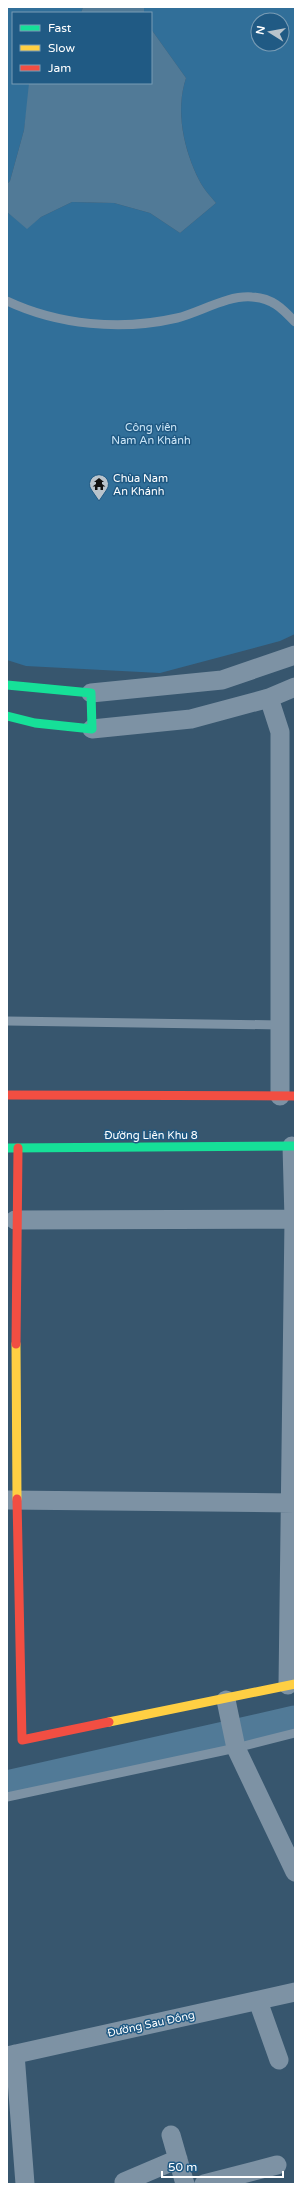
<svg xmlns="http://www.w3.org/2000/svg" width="302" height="2191" font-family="'Varela Round',sans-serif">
  <rect width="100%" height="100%" fill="#37566e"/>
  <path fill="#316f99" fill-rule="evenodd" d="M 7,7 L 83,7 L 81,13 L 13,13 L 13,83 L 29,83 L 30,86 L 24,130 L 10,181 L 7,184 Z
    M 144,7 L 295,7 L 295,634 L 280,641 L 160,673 L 26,666 L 7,660 L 7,212 L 27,228 L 41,217 L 72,202 L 114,203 L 150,213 L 180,233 L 216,203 C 210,196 203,188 199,180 C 184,150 175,111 186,78 L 151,29 L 151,13 L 144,13 ZM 258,20 L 282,20 L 282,44 L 258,44 Z"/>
  <path fill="#517a97" d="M 83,7 L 144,7 L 144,13 L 81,13 Z
    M 151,29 L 186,78 C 175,111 184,150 199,180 C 203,188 210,196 216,203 L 180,233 L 150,213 L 114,203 L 72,202 L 41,217 L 27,229 L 7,212 L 7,184 L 10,181 L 24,130 L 29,83 L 151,83 Z"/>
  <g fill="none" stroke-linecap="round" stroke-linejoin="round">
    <path stroke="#517a97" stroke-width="29" d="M 7,1785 L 295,1720"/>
    <path stroke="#7d92a4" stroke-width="9" d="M 7,301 C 58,325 121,331 177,318 C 201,312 227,295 252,297 C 272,298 282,308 295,322
      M 7,1021 L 280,1025
      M 7,1797 L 236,1748 L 295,1733"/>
    <path stroke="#7d92a4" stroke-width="19" d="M 91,693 L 222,680 L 295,655
      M 269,698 L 280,732 L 280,1096
      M 92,729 L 191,719 L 269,698 L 295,687
      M 15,1220 L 295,1219
      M 7,1500 L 295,1503
      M 288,1685 L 294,1219 L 292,1146
      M 226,1700 L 236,1748 L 295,1872
      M 258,2001 L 279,2060
      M 15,2054 L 25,2184
      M 7,2056 L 295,1992
      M 171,2135 L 185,2184
      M 124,2182 L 178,2159
      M 204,2184 L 277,2165"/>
    <path stroke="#16e098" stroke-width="9" d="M 7,685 L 91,693 L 92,729 L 35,723 L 7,716
      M 7,1148 L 295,1146"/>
    <path stroke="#ffcf43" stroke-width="9" d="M 16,1344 L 17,1499
      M 109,1722 L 295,1684"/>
    <path stroke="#f24e42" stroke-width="9" d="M 7,1095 L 295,1096
      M 16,1344 L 18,1148
      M 17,1499 L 22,1740 L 109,1722"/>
  </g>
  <defs>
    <symbol id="temple-pin" viewBox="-11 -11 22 30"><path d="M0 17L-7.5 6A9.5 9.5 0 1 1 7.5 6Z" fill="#b9c4cc" stroke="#205a84"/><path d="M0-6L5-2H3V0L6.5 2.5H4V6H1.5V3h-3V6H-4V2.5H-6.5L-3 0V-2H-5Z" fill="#111"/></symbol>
  </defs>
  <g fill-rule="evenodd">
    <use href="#temple-pin" x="88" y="473" width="22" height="30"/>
  </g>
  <g text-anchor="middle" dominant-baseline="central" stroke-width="3" stroke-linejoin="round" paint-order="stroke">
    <g font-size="11" fill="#cce6f7" stroke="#205a84">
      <text x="151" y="427">Công viên<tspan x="151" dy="13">Nam An Khánh</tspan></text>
    </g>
    <g font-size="11" fill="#fff" stroke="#205a84" text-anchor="start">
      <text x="113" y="478">Chùa Nam<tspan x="113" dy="13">An Khánh</tspan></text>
    </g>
    <g font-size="11" fill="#fff" stroke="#205a84">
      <text x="151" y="1135">Đường Liên Khu 8</text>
      <text transform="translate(151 2024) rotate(-12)">Đường Sau Đồng</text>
    </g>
  </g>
  <rect width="302" height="2191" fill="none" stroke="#ffffff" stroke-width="16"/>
  <rect x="12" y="12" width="140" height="72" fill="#205a84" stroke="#799cb5"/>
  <rect x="20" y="25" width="20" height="6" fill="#16e098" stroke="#799cb5"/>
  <text x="48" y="32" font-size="12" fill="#ffffff">Fast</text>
  <rect x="20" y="45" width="20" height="6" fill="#ffcf43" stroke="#799cb5"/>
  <text x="48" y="52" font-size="12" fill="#ffffff">Slow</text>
  <rect x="20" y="65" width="20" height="6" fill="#f24e42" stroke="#799cb5"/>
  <text x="48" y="72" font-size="12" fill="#ffffff">Jam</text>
  <g transform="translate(270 32) rotate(281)"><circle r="19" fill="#205a84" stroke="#799cb5"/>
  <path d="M0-3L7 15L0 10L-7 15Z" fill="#b9c4cc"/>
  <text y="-6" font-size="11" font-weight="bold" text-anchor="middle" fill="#ffffff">N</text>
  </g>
  <path d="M162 2171v6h121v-6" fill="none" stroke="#ffffff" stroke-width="2"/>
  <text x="168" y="2171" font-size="12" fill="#ffffff" stroke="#205a84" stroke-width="3" paint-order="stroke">50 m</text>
</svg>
